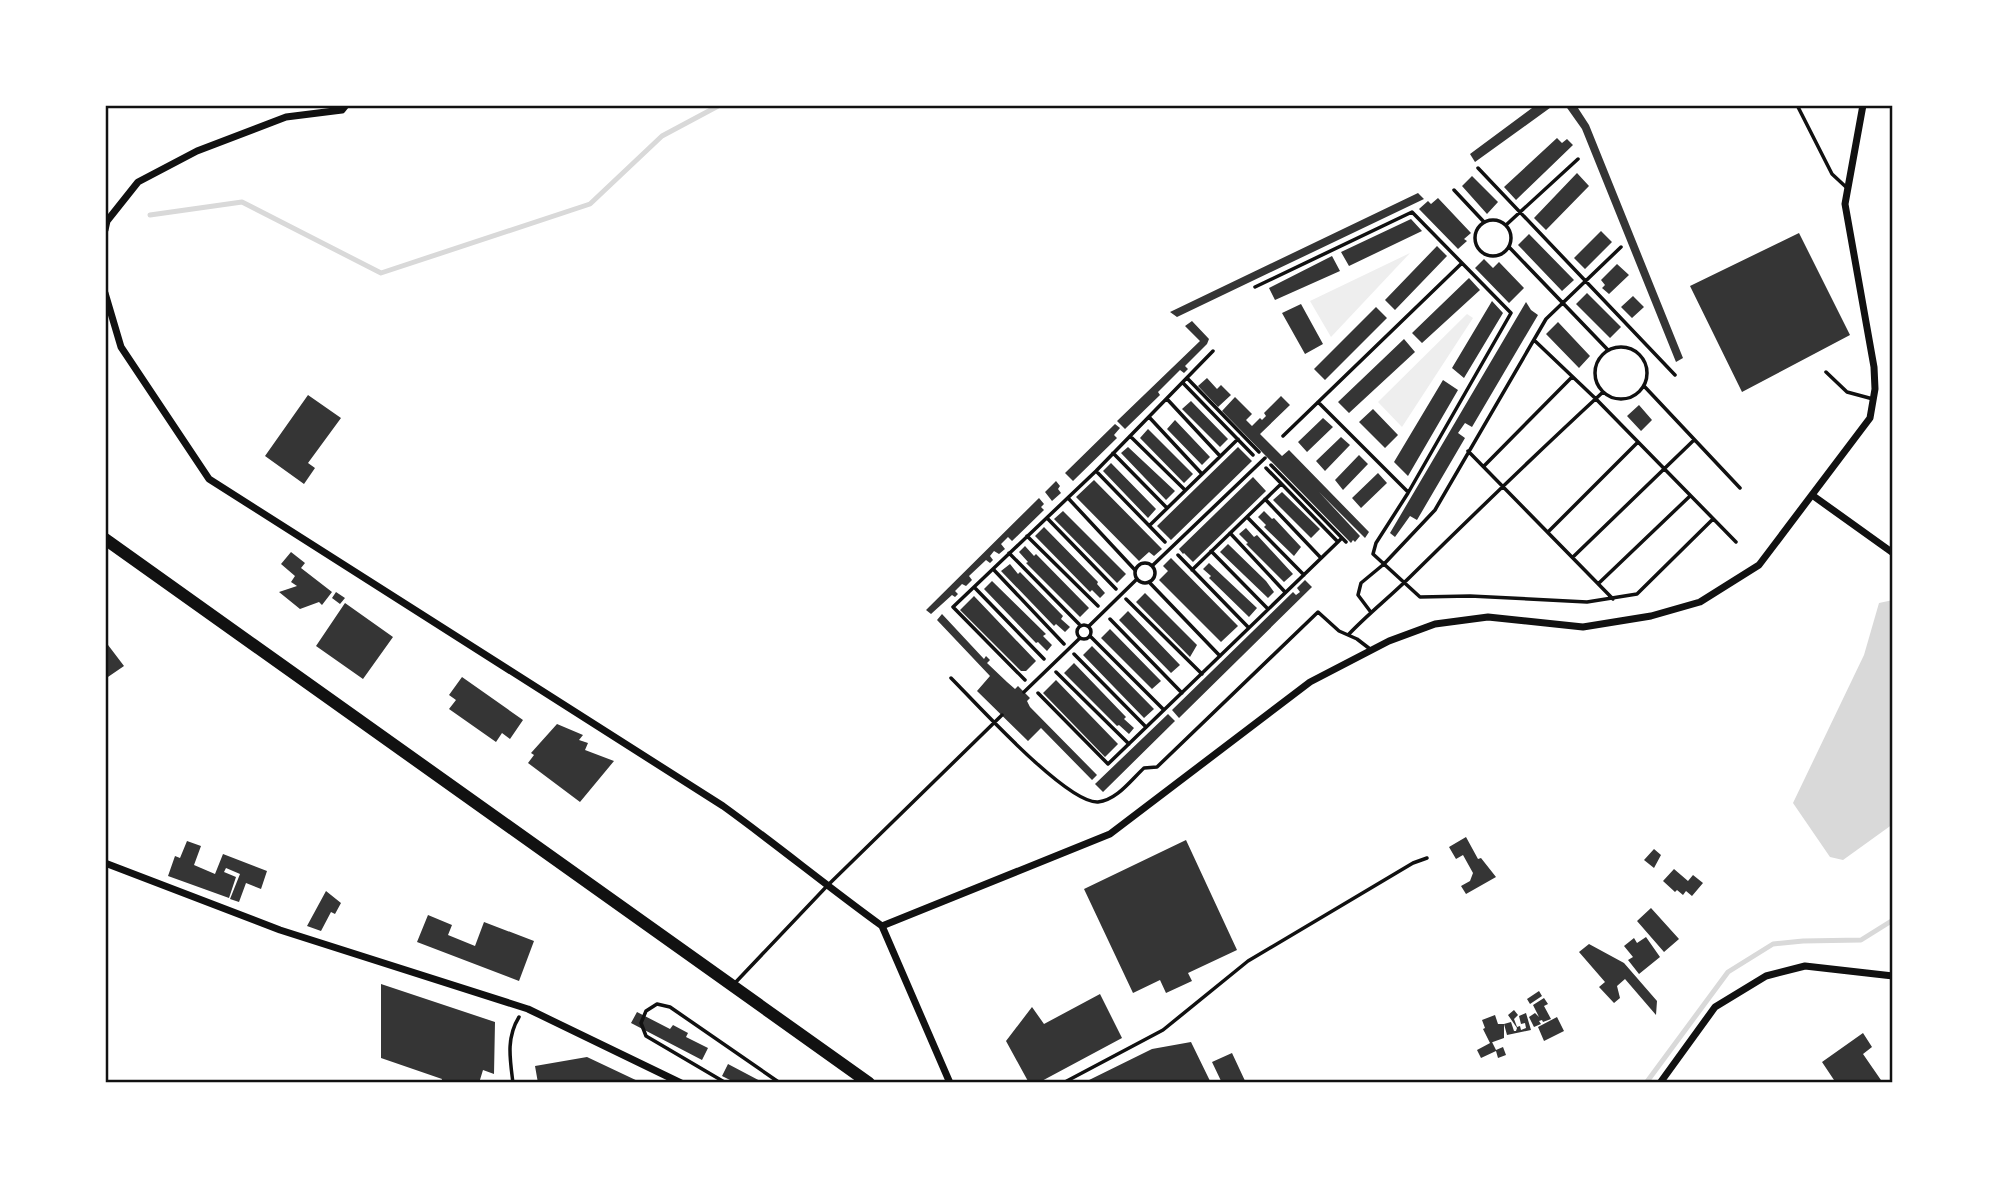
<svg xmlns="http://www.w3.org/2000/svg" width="1998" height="1188" font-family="Mulish,sans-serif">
  <rect width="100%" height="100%" fill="#fff"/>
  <path fill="#eee" d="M 1410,253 L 1331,337 L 1310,301 Z
    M 1467,314 L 1473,318 L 1402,427 L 1378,402 Z"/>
  <path fill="#d9d9d9" d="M 1893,600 L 1893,824 L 1843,860 L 1830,857 L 1793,803 L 1864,655 L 1879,603 Z"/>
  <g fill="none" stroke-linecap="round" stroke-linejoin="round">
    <path stroke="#d9d9d9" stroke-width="5" d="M 150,215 L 242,202 L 381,273 L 590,204 L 662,136 L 720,105
      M 1646,1083 L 1728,972 L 1773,944 L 1803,941 L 1861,940 L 1893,920"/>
  </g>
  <path fill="#353535" d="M 1536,105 L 1554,105 L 1475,162 L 1470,154 Z
    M 1565,105 L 1576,105 L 1589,125 L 1683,358 L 1676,362 L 1582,129 Z
    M 1557,138 L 1562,143 L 1567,139 L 1573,145 L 1516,200 L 1504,187 Z
    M 1577,173 L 1589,186 L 1546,230 L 1534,218 Z
    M 1472,176 L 1498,202 L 1487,214 L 1462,186 Z
    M 1418,193 L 1424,199 L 1177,317 L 1170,312 Z
    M 1438,198 L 1471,233 L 1464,239 L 1467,241 L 1458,249 L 1419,209 L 1428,201 L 1431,204 Z
    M 1411,219 L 1422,231 L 1349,266 L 1341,252 Z
    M 1601,231 L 1612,242 L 1585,269 L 1574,258 Z
    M 1799,233 L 1850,335 L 1742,392 L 1690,286 Z
    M 1529,234 L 1574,280 L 1562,291 L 1518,245 Z
    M 1437,246 L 1447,256 L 1395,310 L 1385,300 Z
    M 1332,256 L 1340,271 L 1275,300 L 1269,288 Z
    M 1484,259 L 1493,268 L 1499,262 L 1524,288 L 1509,303 L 1475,268 Z
    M 1617,264 L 1629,275 L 1609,294 L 1602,288 L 1605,285 L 1601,280 Z
    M 1469,278 L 1480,290 L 1422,343 L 1412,333 Z
    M 1587,293 L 1621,327 L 1610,338 L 1576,304 Z
    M 1633,296 L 1644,307 L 1632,318 L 1621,307 Z
    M 1492,301 L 1503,313 L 1464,378 L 1452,368 Z
    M 1526,302 L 1531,310 L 1538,315 L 1472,427 L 1465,423 L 1458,433 L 1465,438 L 1417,520 L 1410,516 L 1395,537 L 1390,533 Z
    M 1301,304 L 1323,344 L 1305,354 L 1282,313 Z
    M 1376,307 L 1387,318 L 1325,380 L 1314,369 Z
    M 1192,321 L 1209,339 L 1207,344 L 1185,366 L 1188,369 L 1184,373 L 1180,370 L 1158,392 L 1160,395 L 1125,429 L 1117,421 L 1200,341 L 1185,326 Z
    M 1558,322 L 1590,356 L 1579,368 L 1546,334 Z
    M 1404,339 L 1415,352 L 1349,413 L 1338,402 Z
    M 1207,378 L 1217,389 L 1221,385 L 1231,395 L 1218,407 L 1198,386 Z
    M 1443,380 L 1458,390 L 1408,476 L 1394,462 Z
    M 308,395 L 341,418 L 308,463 L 315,468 L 304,484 L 265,456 Z
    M 1281,396 L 1290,405 L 1260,434 L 1282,456 L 1289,450 L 1369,532 L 1365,538 L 1319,492 L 1360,536 L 1355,542 L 1353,540 L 1351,543 L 1222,411 L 1235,397 L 1252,414 L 1246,420 L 1252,426 L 1260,418 L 1262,420 L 1266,416 L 1264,413 Z
    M 1191,401 L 1228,439 L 1220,447 L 1182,409 Z
    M 1639,405 L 1652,420 L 1641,431 L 1627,416 Z
    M 1373,409 L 1398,435 L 1385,448 L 1359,422 Z
    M 1323,418 L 1333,427 L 1307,452 L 1298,442 Z
    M 1175,420 L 1210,457 L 1202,465 L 1167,429 Z
    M 1115,424 L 1120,428 L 1114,435 L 1117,438 L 1073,481 L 1065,473 Z
    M 1148,429 L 1193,474 L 1184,483 L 1140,438 Z
    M 1341,437 L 1350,445 L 1325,471 L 1316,461 Z
    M 1128,447 L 1175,491 L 1166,500 L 1121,453 Z
    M 1238,447 L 1252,461 L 1171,540 L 1157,526 Z
    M 1359,455 L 1368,464 L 1343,490 L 1335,480 Z
    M 1111,463 L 1156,509 L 1148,518 L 1103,471 Z
    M 1378,473 L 1387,483 L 1361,508 L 1352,498 Z
    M 1253,477 L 1266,491 L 1193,562 L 1184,553 L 1183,554 L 1179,549 Z
    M 1094,480 L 1162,549 L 1154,556 L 1149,552 L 1139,561 L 1076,497 Z
    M 1056,481 L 1060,486 L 1058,489 L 1061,493 L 1052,501 L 1045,492 Z
    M 1282,492 L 1320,529 L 1311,538 L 1273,500 Z
    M 1039,498 L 1044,504 L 1041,507 L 1044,510 L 1012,541 L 1008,537 L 1001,544 L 1005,549 L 999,554 L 994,551 L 990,556 L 993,560 L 990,563 L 986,560 L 969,576 L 972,580 L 966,586 L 962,584 L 955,591 L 958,594 L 955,597 L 952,595 L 931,614 L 926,610 Z
    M 1063,511 L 1126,574 L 1117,583 L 1054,519 Z
    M 1264,511 L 1272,519 L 1274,518 L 1301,547 L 1294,556 L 1264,527 L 1266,525 L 1258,517 Z
    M 1044,527 L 1098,582 L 1097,584 L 1105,593 L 1100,598 L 1092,590 L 1090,592 L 1035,536 Z
    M 1246,528 L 1254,537 L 1257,535 L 1293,574 L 1284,582 L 1246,544 L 1248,543 L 1239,534 Z
    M 1228,544 L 1266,581 L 1274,592 L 1268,598 L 1220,552 Z
    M 1025,546 L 1034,556 L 1036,554 L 1089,608 L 1080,617 L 1026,563 L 1028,562 L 1019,552 Z
    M 291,552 L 305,563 L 301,568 L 332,592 L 322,605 L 319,602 L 300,609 L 279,592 L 297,586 L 291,582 L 295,576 L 281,564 Z
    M 1171,558 L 1238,626 L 1221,642 L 1159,580 L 1168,571 L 1163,566 Z
    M 1209,563 L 1257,608 L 1249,617 L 1209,578 L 1211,576 L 1203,569 Z
    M 1010,564 L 1018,574 L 1020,572 L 1063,616 L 1061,619 L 1070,627 L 1065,632 L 1056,624 L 1054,626 L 1001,571 Z
    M 1305,580 L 1312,587 L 1179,718 L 1172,710 L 1293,592 L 1296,595 L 1300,592 L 1297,588 Z
    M 992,581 L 1046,634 L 1043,636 L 1052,645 L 1047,651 L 1038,642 L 1036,643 L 984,589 Z
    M 336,592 L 345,598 L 340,604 L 332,598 Z
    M 1145,593 L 1197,645 L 1190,657 L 1136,602 Z
    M 974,596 L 1036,661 L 1026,671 L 1021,671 L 960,610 Z
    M 345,603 L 393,637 L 363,679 L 316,646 Z
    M 1128,611 L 1180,665 L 1171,673 L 1119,620 Z
    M 942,614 L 984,659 L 986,656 L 990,660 L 987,663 L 1007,682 L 1015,689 L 1018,686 L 1030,698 L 1027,701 L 1030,707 L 1097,775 L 1092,780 L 1041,728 L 1028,741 L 977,691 L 990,676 L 937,620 Z
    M 1110,629 L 1161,681 L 1152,689 L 1101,638 Z
    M 105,641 L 124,666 L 105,679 Z
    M 1092,646 L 1154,709 L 1144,718 L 1083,655 Z
    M 1074,663 L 1126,717 L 1124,719 L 1134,728 L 1129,734 L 1119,725 L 1117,726 L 1064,673 Z
    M 462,677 L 523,720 L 510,739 L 502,733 L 496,742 L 449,709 L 456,700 L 449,695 Z
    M 1056,680 L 1118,744 L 1105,757 L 1043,693 Z
    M 1168,714 L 1175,721 L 1103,792 L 1095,784 Z
    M 557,724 L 583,735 L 579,740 L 588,743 L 585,750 L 614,761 L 580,802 L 528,763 L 534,755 L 531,753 Z
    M 1466,837 L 1478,859 L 1481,858 L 1496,877 L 1466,894 L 1461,886 L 1470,881 L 1473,873 L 1463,855 L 1456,859 L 1449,847 Z
    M 1186,840 L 1237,950 L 1188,973 L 1192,981 L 1166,993 L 1160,980 L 1133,993 L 1084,889 Z
    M 187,841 L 201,846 L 194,865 L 215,874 L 223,854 L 267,871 L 261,889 L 246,883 L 239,902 L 230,899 L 240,874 L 226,868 L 224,872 L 236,877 L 229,898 L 168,876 L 175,856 L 180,858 Z
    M 1654,849 L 1661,855 L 1654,868 L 1644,860 Z
    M 1674,869 L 1688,881 L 1693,875 L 1703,883 L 1692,896 L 1686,891 L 1683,895 L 1677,890 L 1675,892 L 1663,881 Z
    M 326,891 L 341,903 L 335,914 L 331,912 L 321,931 L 307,926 Z
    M 1651,908 L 1679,939 L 1664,952 L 1637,921 Z
    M 428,915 L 452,925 L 448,935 L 475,946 L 484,922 L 534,941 L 519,981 L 417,942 Z
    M 1646,937 L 1660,957 L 1639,974 L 1628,960 L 1633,957 L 1624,946 L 1634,938 L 1637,943 Z
    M 1589,944 L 1624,963 L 1657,1001 L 1656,1015 L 1625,979 L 1617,986 L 1620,998 L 1614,1003 L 1599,987 L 1605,982 L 1579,952 Z
    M 381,984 L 495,1022 L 494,1074 L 483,1070 L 479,1083 L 441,1083 L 442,1079 L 381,1058 Z
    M 1539,991 L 1542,996 L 1530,1004 L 1527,999 Z
    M 1100,994 L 1122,1038 L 1038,1083 L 1029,1083 L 1006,1041 L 1032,1007 L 1044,1024 Z
    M 1544,998 L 1548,1004 L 1544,1006 L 1551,1019 L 1543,1022 L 1542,1020 L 1539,1021 L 1541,1024 L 1534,1027 L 1529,1017 L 1535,1013 L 1539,1017 L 1533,1005 Z
    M 1514,1010 L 1518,1015 L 1514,1019 L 1517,1027 L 1520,1026 L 1521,1030 L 1526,1028 L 1525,1023 L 1521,1024 L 1519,1016 L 1526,1013 L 1531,1030 L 1507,1035 L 1504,1024 L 1511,1022 L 1514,1031 L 1516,1031 L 1517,1028 L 1508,1015 Z
    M 637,1012 L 670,1029 L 673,1025 L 688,1033 L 686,1037 L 708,1048 L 702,1060 L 631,1023 Z
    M 1495,1015 L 1498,1024 L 1504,1024 L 1504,1038 L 1490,1043 L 1483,1029 L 1485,1028 L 1482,1020 Z
    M 1557,1017 L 1564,1031 L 1544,1041 L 1538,1027 Z
    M 1863,1033 L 1872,1047 L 1863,1054 L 1883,1083 L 1836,1083 L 1822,1062 Z
    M 1191,1042 L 1211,1083 L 1083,1083 L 1152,1049 Z
    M 1492,1042 L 1496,1050 L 1503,1047 L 1506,1055 L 1498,1058 L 1496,1051 L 1481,1058 L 1477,1050 Z
    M 1232,1053 L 1246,1083 L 1222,1083 L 1212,1062 Z
    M 587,1057 L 642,1083 L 538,1083 L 535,1066 Z
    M 728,1064 L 764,1083 L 736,1083 L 722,1076 Z"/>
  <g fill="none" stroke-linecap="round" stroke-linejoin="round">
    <path stroke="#111" stroke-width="3.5" d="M 1187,378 L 1259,452
      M 1183,383 L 1253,455
      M 1167,399 L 1220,456
      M 1149,417 L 1202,474
      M 1130,436 L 1185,490
      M 1113,453 L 1167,508
      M 1271,465 L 1346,542
      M 1266,468 L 1338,542
      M 1096,471 L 1165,542
      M 1068,498 L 1135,570
      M 1265,499 L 1321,558
      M 1247,517 L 1304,575
      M 1047,518 L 1116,589
      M 1150,525 L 1238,439
      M 1230,533 L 1285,592
      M 1027,536 L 1098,606
      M 1211,551 L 1268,609
      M 1009,553 L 1079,624
      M 1178,555 L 1248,627
      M 993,569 L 1064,644
      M 1192,570 L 1281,484
      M 1149,582 L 1220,656
      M 974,587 L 1044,659
      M 1126,599 L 1202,674
      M 1110,619 L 1182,693
      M 1090,636 L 1164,710
      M 1074,654 L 1146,727
      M 1056,672 L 1129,744
      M 1025,680 L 953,607 L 1096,471 L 1213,351
      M 1038,693 L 1108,764 L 1342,538
      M 513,1083 C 510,1059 506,1038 519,1017
      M 1063,1083 L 1163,1030 L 1248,961 L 1413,863 L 1427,858"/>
    <path stroke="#111" stroke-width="3.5" d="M 1797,105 L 1832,174 L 1846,187
      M 1478,168 L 1675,375
      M 1454,190 L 1484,222
      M1475 238a18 18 0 1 1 36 0a18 18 0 1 1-36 0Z
      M 1506,225 L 1578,159
      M 1509,247 L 1608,350
      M 1255,287 L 1412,212 L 1511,313 L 1408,493 L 1376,543 L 1373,554 L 1420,597 L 1470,596 L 1587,602 L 1637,594 L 1713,519
      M 1534,340 L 1596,399 L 1736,542
      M1595 373a26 26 0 1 1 52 0a26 26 0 1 1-52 0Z
      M 1826,372 L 1847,392 L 1873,399
      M 1644,386 L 1740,488
      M 1318,402 L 1408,492
      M 1283,436 L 1462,263
      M 1468,451 L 1613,599
      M 1484,466 L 1572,377
      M 1549,531 L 1638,442
      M 1573,557 L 1694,440
      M1135 573a10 10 0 1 1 20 0a10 10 0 1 1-20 0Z
      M 1152,566 L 1265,458
      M 1599,583 L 1690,496
      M 1370,611 L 1358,595 L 1361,583 L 1384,564 L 1435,510 L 1546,319 L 1621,247
      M1077 632a7 7 0 1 1 14 0a7 7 0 1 1-14 0Z
      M 1089,626 L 1137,579
      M 1349,634 C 1369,613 1391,596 1412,575 C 1475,513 1538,452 1603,392
      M 951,678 C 976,703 1067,804 1098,802 C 1117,800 1131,780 1144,768 L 1157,767 L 1318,612 L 1339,631 L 1357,639 L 1370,649
      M 1024,692 L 1080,638
      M 734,984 L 827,886 L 1002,715
      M 726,1083 L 646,1036 L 641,1023 L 646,1011 L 657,1004 L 670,1007 L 780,1083"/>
    <path stroke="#111" stroke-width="7" d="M 105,230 L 107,221 L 138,182 L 197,151 L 286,117 L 342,110 L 346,105
      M 105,293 L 121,347 L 209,479 L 723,806 C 777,845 828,887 882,926
      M 1812,495 L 1893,553
      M 105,863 L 280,930 L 528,1009 L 681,1083
      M 950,1083 L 882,926 L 1110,834 L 1310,682 L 1389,641 L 1435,624 L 1488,617 L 1583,627 L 1651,616 L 1700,602 L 1759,565 L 1870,418 L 1875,389 L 1874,367 L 1845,204 L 1863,105
      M 1660,1083 L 1715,1007 L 1766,976 L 1805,966 L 1893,976"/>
    <path stroke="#111" stroke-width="12" d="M 105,539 L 869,1083"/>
  </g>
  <rect width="1998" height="1188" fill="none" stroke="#ffffff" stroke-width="214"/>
  <rect x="107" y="107" width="1784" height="974" fill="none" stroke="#111" stroke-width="2.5"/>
</svg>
